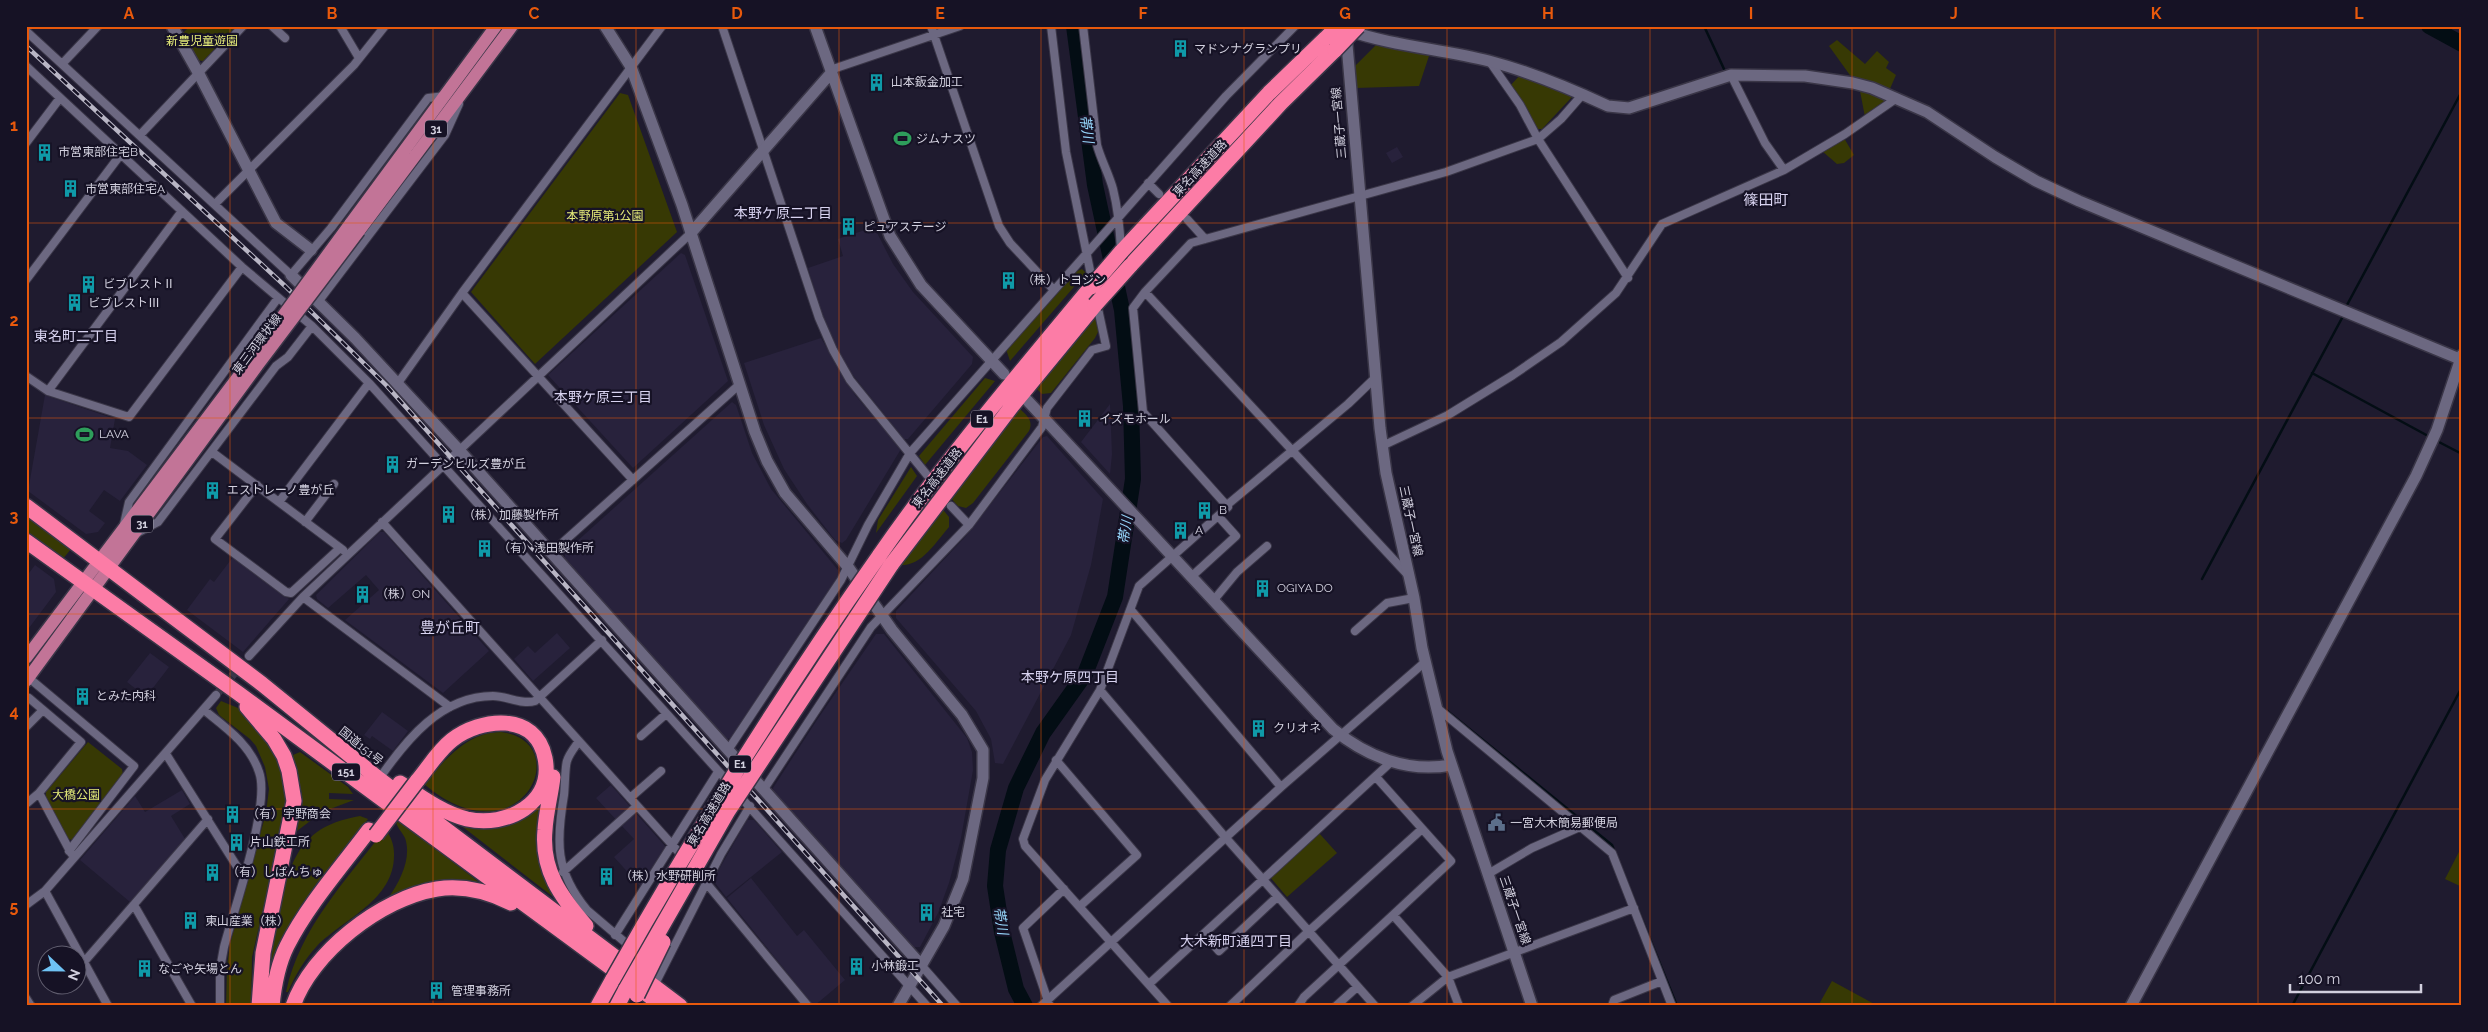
<svg xmlns="http://www.w3.org/2000/svg" width="2488" height="1032" font-family="Raleway,'Noto Sans JP',sans-serif">
  <rect width="100%" height="100%" fill="#1f1b2f"/>
  <path fill="#28223c" d="M 1397,147 L 1403,157 L 1392,163 L 1386,153 Z
    M 874,227 L 893,264 L 913,292 L 973,357 L 972,364 L 908,439 L 904,439 L 852,374 L 841,356 L 821,313 L 808,268 L 843,256 L 838,239 Z
    M 681,253 L 685,255 L 728,381 L 633,468 L 548,375 Z
    M 821,338 L 855,395 L 901,449 L 846,540 L 842,543 L 835,540 L 807,504 L 784,469 L 764,425 L 744,363 Z
    M 45,395 L 115,419 L 110,448 L 128,451 L 147,465 L 120,501 L 104,490 L 89,511 L 105,523 L 98,532 L 86,534 L 28,491 Z
    M 732,402 L 736,405 L 752,453 L 771,489 L 838,570 L 838,577 L 731,738 L 726,739 L 565,558 L 565,552 Z
    M 1110,404 L 1112,454 L 1110,474 L 1081,442 Z
    M 1047,436 L 1103,499 L 1091,565 L 1071,635 L 1003,764 L 995,763 L 991,739 L 976,711 L 896,618 L 896,611 L 965,537 L 1043,437 Z
    M 380,532 L 384,532 L 489,651 L 443,693 L 345,620 L 379,590 L 366,575 L 328,608 L 317,599 L 316,595 Z
    M 233,557 L 289,599 L 243,652 L 187,610 L 210,579 L 214,582 Z
    M 35,565 L 54,579 L 56,592 L 26,632 L 26,577 Z
    M 557,633 L 570,648 L 533,681 L 514,659 L 528,646 L 535,653 Z
    M 876,634 L 884,634 L 967,738 L 972,752 L 973,770 L 961,838 L 949,883 L 938,913 L 920,947 L 912,947 L 774,793 L 773,788 L 817,720 Z
    M 150,653 L 169,667 L 146,697 L 127,682 Z
    M 382,712 L 408,731 L 393,751 L 372,736 L 370,739 L 364,735 Z
    M 611,785 L 665,846 L 666,851 L 642,888 L 614,857 L 634,839 L 596,798 Z
    M 182,790 L 190,804 L 171,816 L 185,839 L 130,902 L 80,860 L 135,796 L 145,812 Z
    M 747,820 L 754,820 L 782,852 L 726,897 L 713,880 Z
    M 751,878 L 797,936 L 804,930 L 845,980 L 814,1006 L 727,898 Z"/>
  <path fill="#373904" d="M 190,26 L 232,26 L 235,28 L 203,61 L 196,60 L 181,35 Z
    M 1837,40 L 1865,64 L 1877,51 L 1889,62 L 1886,68 L 1896,75 L 1889,91 L 1852,78 L 1829,46 Z
    M 1378,43 L 1430,53 L 1419,86 L 1356,88 L 1354,67 Z
    M 1521,74 L 1572,94 L 1572,97 L 1542,129 L 1538,129 L 1510,86 Z
    M 1860,91 L 1885,97 L 1886,102 L 1865,117 Z
    M 620,93 L 628,95 L 677,232 L 535,364 L 471,292 Z
    M 1844,138 L 1854,155 L 1844,163 L 1837,164 L 1822,151 Z
    M 1082,269 L 1086,273 L 1010,361 L 1006,349 L 1075,272 Z
    M 1096,315 L 1099,330 L 1095,338 L 1051,393 L 1042,394 L 1036,388 Z
    M 985,378 L 995,381 L 925,465 L 919,456 Z
    M 1019,408 C 1026,415 1034,420 1029,431 L 973,503 L 966,508 L 958,506 L 949,496 Z
    M 911,467 L 917,476 L 876,533 L 878,520 Z
    M 940,506 L 949,517 L 949,527 C 935,543 921,568 897,565 Z
    M 26,516 L 71,549 L 62,560 L 26,534 Z
    M 221,701 L 238,708 L 268,736 L 287,783 L 286,810 L 252,957 L 251,1006 L 226,1006 L 227,966 L 230,944 L 266,813 L 269,789 L 265,767 L 256,746 L 250,739 L 219,715 L 216,708 Z
    M 501,732 C 578,742 520,865 424,784 C 445,760 467,732 501,732 Z
    M 88,742 L 122,769 L 123,775 L 73,840 L 67,839 L 46,797 L 46,792 Z
    M 300,752 L 348,787 L 353,794 L 329,793 L 329,799 L 354,800 L 322,812 L 297,831 L 302,794 L 293,755 Z
    M 547,796 L 554,895 L 552,896 L 463,827 L 465,825 C 497,834 528,824 547,796 Z
    M 360,816 L 368,819 C 331,867 284,914 269,975 C 270,952 275,932 279,910 C 291,858 301,826 360,816 Z
    M 396,821 L 406,826 L 480,883 L 440,882 L 412,888 L 389,897 C 400,881 412,858 405,838 C 402,832 396,826 396,821 Z
    M 385,829 C 391,836 394,845 394,854 C 395,900 345,918 317,946 C 305,959 295,975 288,992 L 286,992 C 300,927 346,881 385,829 Z
    M 1319,833 L 1337,853 L 1287,897 L 1270,877 Z
    M 2462,846 L 2462,887 L 2445,879 Z
    M 1832,981 L 1878,1006 L 1818,1006 Z"/>
  <g fill="none" stroke-linecap="round" stroke-linejoin="round">
    <path stroke="#030d14" stroke-width="2.5" d="M 1704,26 L 1724,69
      M 2347,305 L 2462,91
      M 2312,373 L 2430,437
      M 2437,441 L 2462,454
      M 2202,579 L 2342,318
      M 1446,710 L 1612,845 L 1677,1006
      M 2292,1006 L 2462,687"/>
    <path stroke="#030d14" stroke-width="16" d="M 2429,26 L 2462,44
      M 1025,1006 L 1016,989 L 1002,932 L 995,886 L 998,850 L 1016,788 L 1043,733 L 1085,674 L 1115,597 L 1133,479 L 1131,406 L 1122,310 L 1095,185 L 1074,26"/>
    <path stroke="#3a3649" stroke-width="8" stroke-dasharray="8 4" stroke-linecap="butt" d="M 216,695 L 249,656"/>
    <defs>
      <path id="street" d="M 272,26 L 285,38
        M 340,26 L 359,58
        M 722,26 L 819,318 L 833,350 L 850,380 L 927,475
        M 931,26 L 999,226 L 1010,243 L 1053,289
        M 1051,26 L 1066,152 L 1093,285
        M 1083,26 L 1097,145 C 1101,160 1109,174 1113,189 C 1118,209 1120,230 1121,250
        M 26,31 L 291,275 L 331,228 L 428,98 L 445,96
        M 1490,62 L 1520,105 L 1538,139 L 1628,278
        M 62,64 L 98,26
        M 26,66 L 242,267 L 312,326 L 369,383 L 730,784
        M 831,73 L 836,68 L 960,26
        M 1731,75 L 1765,143 L 1784,170
        M 140,135 L 243,26
        M 26,143 L 60,98
        M 1148,183 L 1159,194
        M 215,204 L 354,65 L 385,26
        M 1187,219 L 1205,239
        M 26,280 L 121,154
        M 1145,292 L 1133,308 L 1143,412 L 1228,507 L 1139,586 L 1100,690 L 1045,780 L 1023,839 L 1025,846 L 1168,1006
        M 462,293 L 633,480
        M 318,302 L 445,135 L 459,104
        M 26,376 L 48,391 L 129,417 L 242,267
        M 398,383 L 462,293 L 662,26
        M 48,391 L 182,211
        M 1382,446 L 1448,415 L 1513,375 L 1561,342 L 1616,293 L 1662,224 L 1784,170 L 1845,134 L 1897,98
        M 212,452 L 343,550
        M 257,485 L 215,539 L 286,592 L 291,593 L 340,548
        M 279,502 L 369,383
        M 1227,505 L 1348,404 L 1375,378
        M 951,506 L 969,525
        M 305,522 L 334,484
        M 382,522 L 685,859
        M 124,524 L 129,502 L 278,298
        M 137,533 L 158,522 L 276,366 L 288,357 L 312,326
        M 551,553 L 740,384
        M 1407,574 L 1145,292 L 1191,243 L 1446,172 L 1538,139 L 1561,119 L 1582,95
        M 1191,577 L 1236,536 L 1218,516
        M 303,597 L 450,707
        M 1213,601 L 1237,572 L 1267,546
        M 1131,610 L 1281,787
        M 1355,631 L 1387,603 L 1414,598
        M 249,656 L 303,597 L 691,233
        M 29,678 L 134,766 L 69,851
        M 1100,690 L 1226,838 L 1375,1006
        M 1436,707 L 1612,853 L 1672,1006
        M 204,710 C 225,727 250,744 259,772 C 271,804 234,909 224,947 L 220,969 L 220,1006
        M 26,727 L 43,710
        M 641,736 L 666,714
        M 579,741 C 575,747 569,754 567,761 C 565,766 565,787 564,795 C 556,842 555,871 587,910 L 660,972
        M 728,750 L 841,580 L 868,525 L 910,453 L 1226,96 L 1295,26
        M 166,754 L 243,876
        M 1056,760 L 1137,855 L 1080,906
        M 1376,777 L 1451,861 L 1393,915 L 1448,977 L 1459,1006
        M 379,779 C 406,740 441,696 493,696 C 507,696 522,705 535,701 L 602,640
        M 764,789 L 871,627 L 969,525 L 1042,427 L 1047,408 L 1092,350 L 1106,346 L 1097,304
        M 39,793 L 71,853
        M 737,793 L 927,1006
        M 630,798 L 661,771
        M 26,804 L 39,793 L 81,742 L 29,698
        M 693,867 L 808,1006
        M 563,872 L 637,806
        M 1488,874 L 1532,848 L 1582,826
        M 45,891 L 108,1006
        M 26,905 L 45,891 L 216,695
        M 134,905 L 192,1006
        M 1204,934 L 1219,951 L 1277,897
        M 615,935 L 718,772
        M 84,962 L 208,819
        M 921,965 L 957,1006
        M 1149,984 L 1391,762
        M 654,986 L 721,854 L 750,806
        M 26,998 L 31,1006
        M 1049,1004 L 1023,928 L 1064,889
        M 1041,1006 L 1281,787 L 1425,662
        M 1230,1006 L 1309,931 L 1422,829
        M 1298,1006 L 1304,997 L 1393,915
        M 1336,1006 L 1357,987
        M 1412,1006 L 1448,977 L 1634,908
        M 1612,1006 L 1614,1000 L 1662,981"/>
      <path id="secondary" d="M 172,26 L 199,74 L 276,223 L 311,250
        M 605,26 L 631,67 L 682,205 L 755,432 L 767,461 L 785,493 L 848,567 L 892,630 L 962,715 L 983,750 L 983,778 L 963,879 L 944,926 L 898,1006
        M 815,26 L 890,236 L 921,285 L 1004,374
        M 1347,30 C 1392,46 1442,49 1489,61 C 1531,72 1569,88 1608,106 L 1629,108 L 1731,75 L 1805,76 L 1853,83 L 1872,88 L 1927,112 L 1995,157 L 2036,181 L 2079,201 L 2462,360
        M 1346,33 L 1380,428 L 1386,473 L 1414,598 L 1422,648 L 1447,751 L 1532,1006
        M 691,233 L 831,73
        M 291,275 L 355,338 L 459,450 L 921,965
        M 1026,399 L 1333,729 C 1367,757 1408,773 1451,765
        M 2131,1006 L 2416,476 L 2437,430 L 2462,355"/>
      <path id="primary" d="M 350,224 L 496,26
        M 359,231 L 512,26
        M 26,658 L 250,361
        M 26,681 L 257,366"/>
      <path id="highway" d="M 1121,252 L 1269,93 L 1326,38
        M 1130,266 L 1281,103 L 1335,50
        M 26,506 L 262,684 L 379,779 L 680,1006
        M 26,541 L 238,693 L 663,1006
        M 879,556 C 944,462 1018,375 1091,287
        M 891,565 L 1012,406 L 1095,305
        M 247,707 L 274,739 L 284,756 L 289,771 L 294,801 L 263,953 L 259,1006
        M 553,777 C 551,795 546,812 545,830 C 541,870 561,897 586,926
        M 400,783 C 421,797 443,813 467,819 C 507,828 554,803 545,758 C 536,711 480,718 452,740 C 438,751 428,768 417,781
        M 272,1006 C 274,986 278,964 287,946 C 307,906 342,866 369,830
        M 293,1006 C 311,953 381,898 437,889 C 463,885 487,891 511,903
        M 598,1006 L 613,979
        M 617,1006 L 626,989"/>
    </defs>
    <use href="#street" stroke="#3a3647" stroke-width="10"/>
    <use href="#secondary" stroke="#3a3647" stroke-width="14"/>
    <use href="#primary" stroke="#3a3647" stroke-width="15"/>
    <use href="#highway" stroke="#3a3647" stroke-width="18"/>
    <use href="#street" stroke="#6c6881" stroke-width="8"/>
    <use href="#secondary" stroke="#6c6881" stroke-width="11"/>
    <use href="#primary" stroke="#c27497" stroke-width="12"/>
    <use href="#highway" stroke="#fc7ca6" stroke-width="15"/>
    <defs>
      <path id="rail" d="M 26,46 L 285,286 L 386,385 L 943,1006"/>
    </defs>
    <use href="#rail" stroke="#b9b6c5" stroke-width="4.5"/>
    <use href="#rail" stroke="#161225" stroke-width="2.5" stroke-dasharray="8" stroke-linecap="butt"/>
    <defs>
      <path id="primary-bridge" d="M 250,361 L 350,224
        M 257,366 L 359,231"/>
      <path id="highway-bridge" d="M 1326,38 L 1338,26
        M 1335,50 L 1358,26
        M 1091,287 L 1121,252
        M 1095,305 L 1130,266
        M 376,835 L 417,781
        M 613,979 C 695,833 783,692 879,556
        M 626,989 L 728,811 L 891,565
        M 637,995 L 663,942"/>
    </defs>
    <use href="#primary-bridge" stroke="#3a3647" stroke-width="15" stroke-linecap="butt"/>
    <use href="#highway-bridge" stroke="#3a3647" stroke-width="18" stroke-linecap="butt"/>
    <use href="#primary-bridge" stroke="#c27497" stroke-width="12"/>
    <use href="#highway-bridge" stroke="#fc7ca6" stroke-width="15"/>
  </g>
  <path fill="none" stroke="#e8590c" stroke-width="1" stroke-opacity="0.55" d="M 230,26 L 230,1006M 433,26 L 433,1006M 636,26 L 636,1006M 839,26 L 839,1006M 1041,26 L 1041,1006M 1244,26 L 1244,1006M 1447,26 L 1447,1006M 1650,26 L 1650,1006M 1852,26 L 1852,1006M 2055,26 L 2055,1006M 2258,26 L 2258,1006M 26,223 L 2462,223M 26,418 L 2462,418M 26,614 L 2462,614M 26,809 L 2462,809"/>
  <defs>
    <symbol id="building-bare" viewBox="-9 -9 18 18"><path d="M-4-6H4V6H1V3H-1V6H-4ZM-2.5-4.3h1.7v1.8h-1.7ZM.8-4.3h1.7v1.8H.8ZM-2.5-1h1.7V.8h-1.7ZM.8-1h1.7V.8H.8Z" fill="#0f9aa8" stroke="#161225" stroke-width="2.5" paint-order="stroke"/></symbol>
    <symbol id="stadium-bare" viewBox="-9 -9 18 18"><path d="M0-5a6.5 5 0 1 0 0 10a6.5 5 0 1 0 0-10ZM-3.5-1.8h7v3.6h-7Z" fill="#2e9e5b" stroke="#161225" stroke-width="2.5" paint-order="stroke"/></symbol>
    <symbol id="civic-bare" viewBox="-9 -9 18 18"><path d="M-.6-6.5H3V-4.5H.6V-3L4-1V1h2V6H-6V1h2V-1L-.6-3ZM-1.2 2.5V6h2.4V2.5Z" fill="#5c6f8a" stroke="#161225" stroke-width="2.5" paint-order="stroke"/></symbol>
  </defs>
  <g fill-rule="evenodd">
    <use href="#building-bare" x="1168" y="36" width="25" height="25"/>
    <use href="#building-bare" x="864" y="70" width="25" height="25"/>
    <use href="#stadium-bare" x="890" y="126" width="25" height="25"/>
    <use href="#building-bare" x="32" y="140" width="25" height="25"/>
    <use href="#building-bare" x="58" y="176" width="25" height="25"/>
    <use href="#building-bare" x="836" y="214" width="25" height="25"/>
    <use href="#building-bare" x="996" y="268" width="25" height="25"/>
    <use href="#building-bare" x="76" y="272" width="25" height="25"/>
    <use href="#building-bare" x="62" y="290" width="25" height="25"/>
    <use href="#building-bare" x="1072" y="406" width="25" height="25"/>
    <use href="#stadium-bare" x="72" y="422" width="25" height="25"/>
    <use href="#building-bare" x="380" y="452" width="25" height="25"/>
    <use href="#building-bare" x="200" y="478" width="25" height="25"/>
    <use href="#building-bare" x="1192" y="498" width="25" height="25"/>
    <use href="#building-bare" x="436" y="502" width="25" height="25"/>
    <use href="#building-bare" x="1168" y="518" width="25" height="25"/>
    <use href="#building-bare" x="472" y="536" width="25" height="25"/>
    <use href="#building-bare" x="1250" y="576" width="25" height="25"/>
    <use href="#building-bare" x="350" y="582" width="25" height="25"/>
    <use href="#building-bare" x="70" y="684" width="25" height="25"/>
    <use href="#building-bare" x="1246" y="716" width="25" height="25"/>
    <use href="#building-bare" x="220" y="802" width="25" height="25"/>
    <use href="#civic-bare" x="1484" y="810" width="25" height="25"/>
    <use href="#building-bare" x="224" y="830" width="25" height="25"/>
    <use href="#building-bare" x="200" y="860" width="25" height="25"/>
    <use href="#building-bare" x="594" y="864" width="25" height="25"/>
    <use href="#building-bare" x="914" y="900" width="25" height="25"/>
    <use href="#building-bare" x="178" y="908" width="25" height="25"/>
    <use href="#building-bare" x="844" y="954" width="25" height="25"/>
    <use href="#building-bare" x="132" y="956" width="25" height="25"/>
    <use href="#building-bare" x="424" y="978" width="25" height="25"/>
  </g>
  <g text-anchor="middle" dominant-baseline="central" stroke-width="4.5" stroke-linejoin="round" paint-order="stroke">
    <g fill="#161225" stroke="#9a97a6" stroke-width="1">
      <rect x="425" y="120.5" width="22" height="17" rx="4"/>
      <rect x="971" y="410.5" width="22" height="17" rx="4"/>
      <rect x="131" y="515.5" width="22" height="17" rx="4"/>
      <rect x="729" y="755.5" width="22" height="17" rx="4"/>
      <rect x="332" y="763.5" width="28" height="17" rx="4"/>
    </g>
    <g font-size="11" font-weight="bold" fill="#d2d0de">
      <text x="436" y="129">31</text>
      <text x="982" y="419">E1</text>
      <text x="142" y="524">31</text>
      <text x="740" y="764">E1</text>
      <text x="346" y="772">151</text>
    </g>
    <g font-size="12" fill="#e5eb79" stroke="#161225">
      <text x="202" y="41">新豊児童遊園</text>
      <text x="605" y="216">本野原第1公園</text>
      <text x="76" y="795">大橋公園</text>
    </g>
    <g font-size="12" fill="#d2d0de" stroke="#161225" text-anchor="start">
      <text x="1194" y="49">マドンナグランプリ</text>
      <text x="891" y="82">山本鈑金加工</text>
      <text x="916" y="139">ジムナスツ</text>
      <text x="58" y="152">市営東部住宅B</text>
      <text x="85" y="189">市営東部住宅A</text>
      <text x="863" y="227">ピュアステージ</text>
      <text x="1022" y="280">（株）トヨジン</text>
      <text x="103" y="284">ビブレストⅡ</text>
      <text x="88" y="303">ビブレストⅢ</text>
      <text x="1099" y="419">イズモホール</text>
      <text x="99" y="434">LAVA</text>
      <text x="406" y="464">ガーデンヒルズ豊が丘</text>
      <text x="227" y="490">エストレーノ豊が丘</text>
      <text x="1219" y="510">B</text>
      <text x="463" y="515">（株）加藤製作所</text>
      <text x="1195" y="530">A</text>
      <text x="498" y="548">（有）浅田製作所</text>
      <text x="1277" y="588">OGIYA DO</text>
      <text x="376" y="594">（株）ON</text>
      <text x="96" y="696">とみた内科</text>
      <text x="1273" y="728">クリオネ</text>
      <text x="247" y="814">（有）宇野商会</text>
      <text x="1510" y="823">一宮大木簡易郵便局</text>
      <text x="250" y="842">片山鉄工所</text>
      <text x="227" y="872">（有）しばんちゅ</text>
      <text x="620" y="876">（株）水野研削所</text>
      <text x="941" y="912">社宅</text>
      <text x="205" y="921">東山産業（株）</text>
      <text x="871" y="966">小林鍛工</text>
      <text x="158" y="969">なごや矢場とん</text>
      <text x="451" y="991">管理事務所</text>
    </g>
    <g font-size="12" fill="#d2d0de" stroke="#161225">
      <text transform="translate(1339 123) rotate(-95)">三蔵子一宮線</text>
      <text transform="translate(1200 168) rotate(-47)">東名高速道路</text>
      <text transform="translate(257 344) rotate(-53)">東三河環状線</text>
      <text transform="translate(937 478) rotate(-52)">東名高速道路</text>
      <text transform="translate(1411 521) rotate(78)">三蔵子一宮線</text>
      <text transform="translate(361 746) rotate(39)">国道151号</text>
      <text transform="translate(709 814) rotate(-59)">東名高速道路</text>
      <text transform="translate(1515 910) rotate(71)">三蔵子一宮線</text>
    </g>
    <g font-size="14" font-style="italic" fill="#97d7fc" stroke="#161225">
      <text transform="translate(1087 129) rotate(82)">帯川</text>
      <text transform="translate(1125 530) rotate(-81)">帯川</text>
      <text transform="translate(1001 921) rotate(80)">帯川</text>
    </g>
    <g font-size="14" fill="#d8d3f0" stroke="#161225">
      <text x="783" y="213">本野ケ原二丁目</text>
      <text x="76" y="336">東名町二丁目</text>
      <text x="603" y="397">本野ケ原三丁目</text>
      <text x="1070" y="677">本野ケ原四丁目</text>
      <text x="1236" y="941">大木新町通四丁目</text>
    </g>
    <g font-size="15" fill="#d8d3f0" stroke="#161225">
      <text x="1766" y="200">篠田町</text>
      <text x="450" y="628">豊が丘町</text>
    </g>
  </g>
  <rect width="2488" height="1032" fill="none" stroke="#161225" stroke-width="55"/>
  <g transform="translate(62 970) rotate(112)"><circle r="24" fill="#161225" stroke="#615e6f"/>
  <path d="M0-4L9 19L0 12L-9 19Z" fill="#6fc2f4"/>
  <text y="-8" font-size="14" font-weight="bold" text-anchor="middle" fill="#d2d0de">N</text>
  </g>
  <path d="M2290 984v8h131v-8" fill="none" stroke="#d2d0de" stroke-width="2.5"/>
  <text x="2298" y="984" font-size="15" fill="#d2d0de" stroke="#161225" stroke-width="4" paint-order="stroke">100 m</text>
  <rect x="28" y="28" width="2432" height="976" fill="none" stroke="#e8590c" stroke-width="2"/>
  <g font-size="16" text-anchor="middle" font-weight="bold" fill="#e8590c">
    <text x="129" y="19">A</text>
    <text x="332" y="19">B</text>
    <text x="534" y="19">C</text>
    <text x="737" y="19">D</text>
    <text x="940" y="19">E</text>
    <text x="1143" y="19">F</text>
    <text x="1345" y="19">G</text>
    <text x="1548" y="19">H</text>
    <text x="1751" y="19">I</text>
    <text x="1954" y="19">J</text>
    <text x="2156" y="19">K</text>
    <text x="2359" y="19">L</text>
    <text x="14" y="131">1</text>
    <text x="14" y="326">2</text>
    <text x="14" y="522">3</text>
    <text x="14" y="717">4</text>
    <text x="14" y="912">5</text>
  </g>
</svg>
